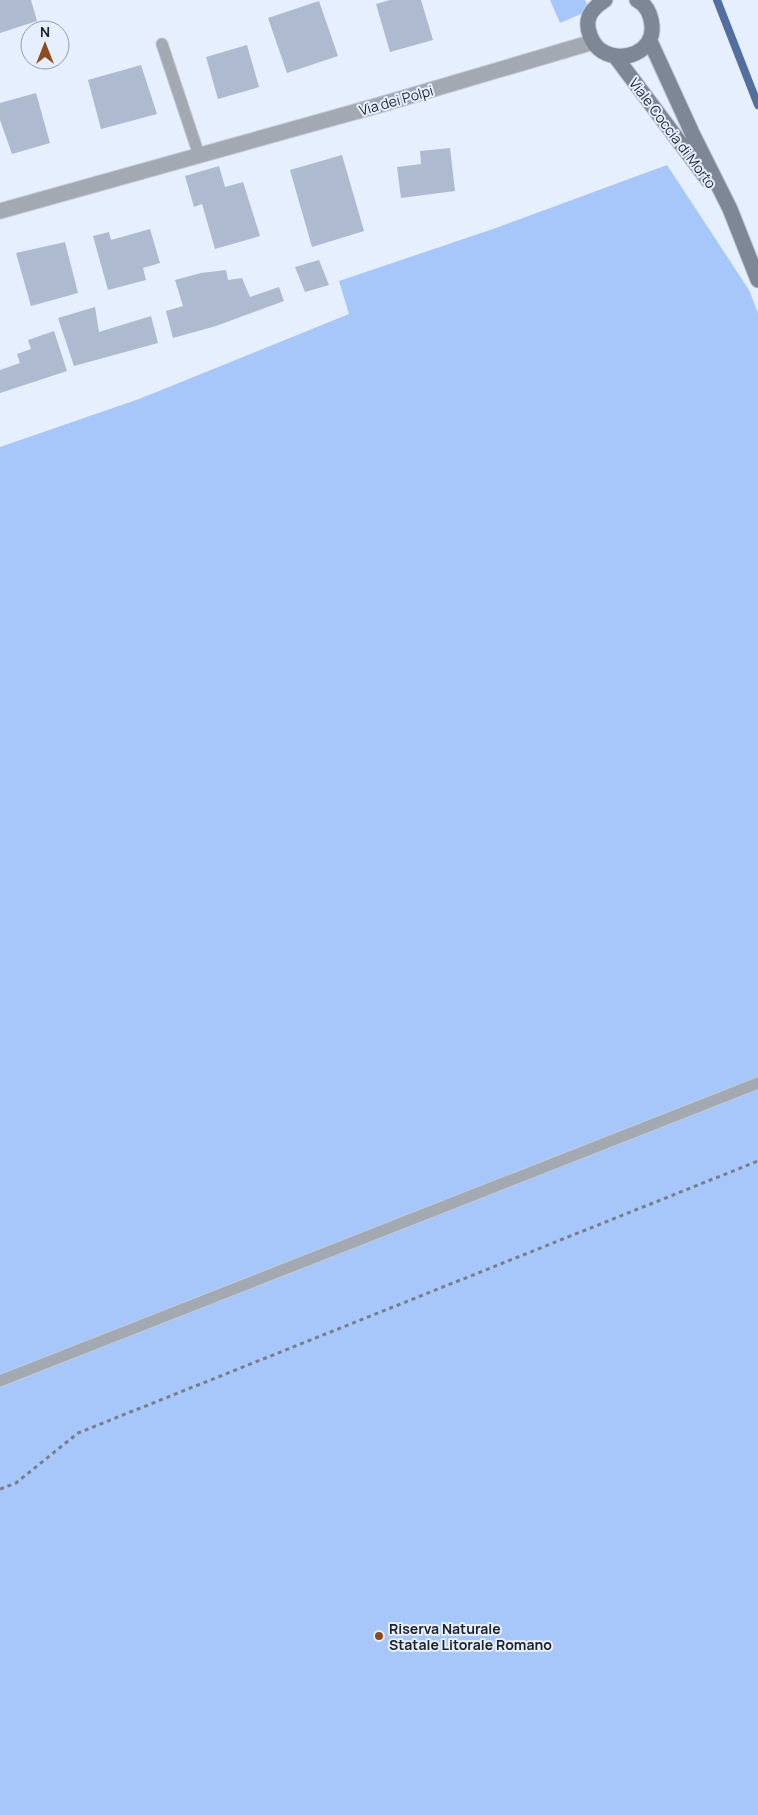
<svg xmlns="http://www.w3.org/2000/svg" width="758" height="1815" font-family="Manrope,sans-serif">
  <rect width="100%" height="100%" fill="#e6effd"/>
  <path fill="#a7c7fa" d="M 550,0 L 585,0 L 590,10 L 560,23 Z
    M 667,165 L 749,290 L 758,313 L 758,1815 L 0,1815 L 0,447 L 139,399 L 349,314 L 339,281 L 496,228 Z"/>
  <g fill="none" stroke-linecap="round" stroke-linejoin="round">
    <path stroke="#526fa0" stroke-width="8" d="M 717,0 L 758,105"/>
  </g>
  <path fill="#adbad0" d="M 0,0 L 31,0 L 37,21 L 0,33 Z
    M 390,0 L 421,0 L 433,40 L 390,52 L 376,4 Z
    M 319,1 L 338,56 L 287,73 L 268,18 Z
    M 247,45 L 259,87 L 218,99 L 206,57 Z
    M 141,65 L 157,114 L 101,129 L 88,80 Z
    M 36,93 L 50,143 L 12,154 L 0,120 L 0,103 Z
    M 450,148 L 455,191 L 401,198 L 397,167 L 421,164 L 420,151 Z
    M 342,155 L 364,231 L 312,247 L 290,170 Z
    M 219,166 L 225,187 L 243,182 L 260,236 L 215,249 L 202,204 L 194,207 L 185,176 Z
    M 150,229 L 160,263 L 143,268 L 146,280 L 108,290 L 93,236 L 109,232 L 111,240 Z
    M 65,242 L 78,293 L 31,306 L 16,253 Z
    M 319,260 L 329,285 L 305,292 L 295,267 Z
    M 226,270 L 228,280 L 242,278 L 250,297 L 279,287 L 284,301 L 216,326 L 173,338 L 166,311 L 183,306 L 175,280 L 201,273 Z
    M 95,307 L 99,332 L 151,316 L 158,343 L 74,366 L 58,318 Z
    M 54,331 L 67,371 L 0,393 L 0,370 L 20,363 L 17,354 L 31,349 L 28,340 Z"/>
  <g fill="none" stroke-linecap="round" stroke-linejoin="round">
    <defs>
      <path id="lane" d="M 162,44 L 199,155
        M 0,1381 L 758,1083"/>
      <path id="street" d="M 0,211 L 383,104 L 593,42"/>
      <path id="secondary" d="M 605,0 C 599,4 591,10 589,17 C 585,28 592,45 602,51 C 623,64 654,52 652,26 C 651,15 647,5 637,0
        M 650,41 L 693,135 L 730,209 L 758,280
        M 615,56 L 708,180"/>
    </defs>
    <use href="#lane" stroke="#c2cad7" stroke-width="13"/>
    <use href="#street" stroke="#c2cad7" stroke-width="17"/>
    <use href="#secondary" stroke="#c2cad7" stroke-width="17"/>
    <path stroke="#777e89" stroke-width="3" stroke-dasharray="4 4" stroke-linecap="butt" d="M 0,1489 L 16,1483 L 78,1433 L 758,1161"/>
    <use href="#lane" stroke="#a3a9b2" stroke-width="11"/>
    <use href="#street" stroke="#a3a9b2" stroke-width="15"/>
    <use href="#secondary" stroke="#7e8795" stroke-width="15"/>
  </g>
  <circle fill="#8f4b1e" stroke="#e6effd" stroke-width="2" cx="379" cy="1636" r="5"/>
  <g text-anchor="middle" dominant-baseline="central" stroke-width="4" stroke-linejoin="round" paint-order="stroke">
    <g font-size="14" fill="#1c2129" stroke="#e6effd">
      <text transform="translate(396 100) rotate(-16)">Via dei Polpi</text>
      <text transform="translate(673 133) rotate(53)">Viale Coccia di Morto</text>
    </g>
    <g font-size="14" font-weight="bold" fill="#1c2129" stroke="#e6effd" text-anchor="start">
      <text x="389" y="1628">Riserva Naturale<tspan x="389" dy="16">Statale Litorale Romano</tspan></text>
    </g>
  </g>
  <g transform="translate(45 45)"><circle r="24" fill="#e6effd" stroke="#959da8"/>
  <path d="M0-4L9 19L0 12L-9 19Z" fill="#8f4b1e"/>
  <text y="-8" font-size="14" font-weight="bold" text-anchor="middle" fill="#1c2129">N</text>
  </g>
</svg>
